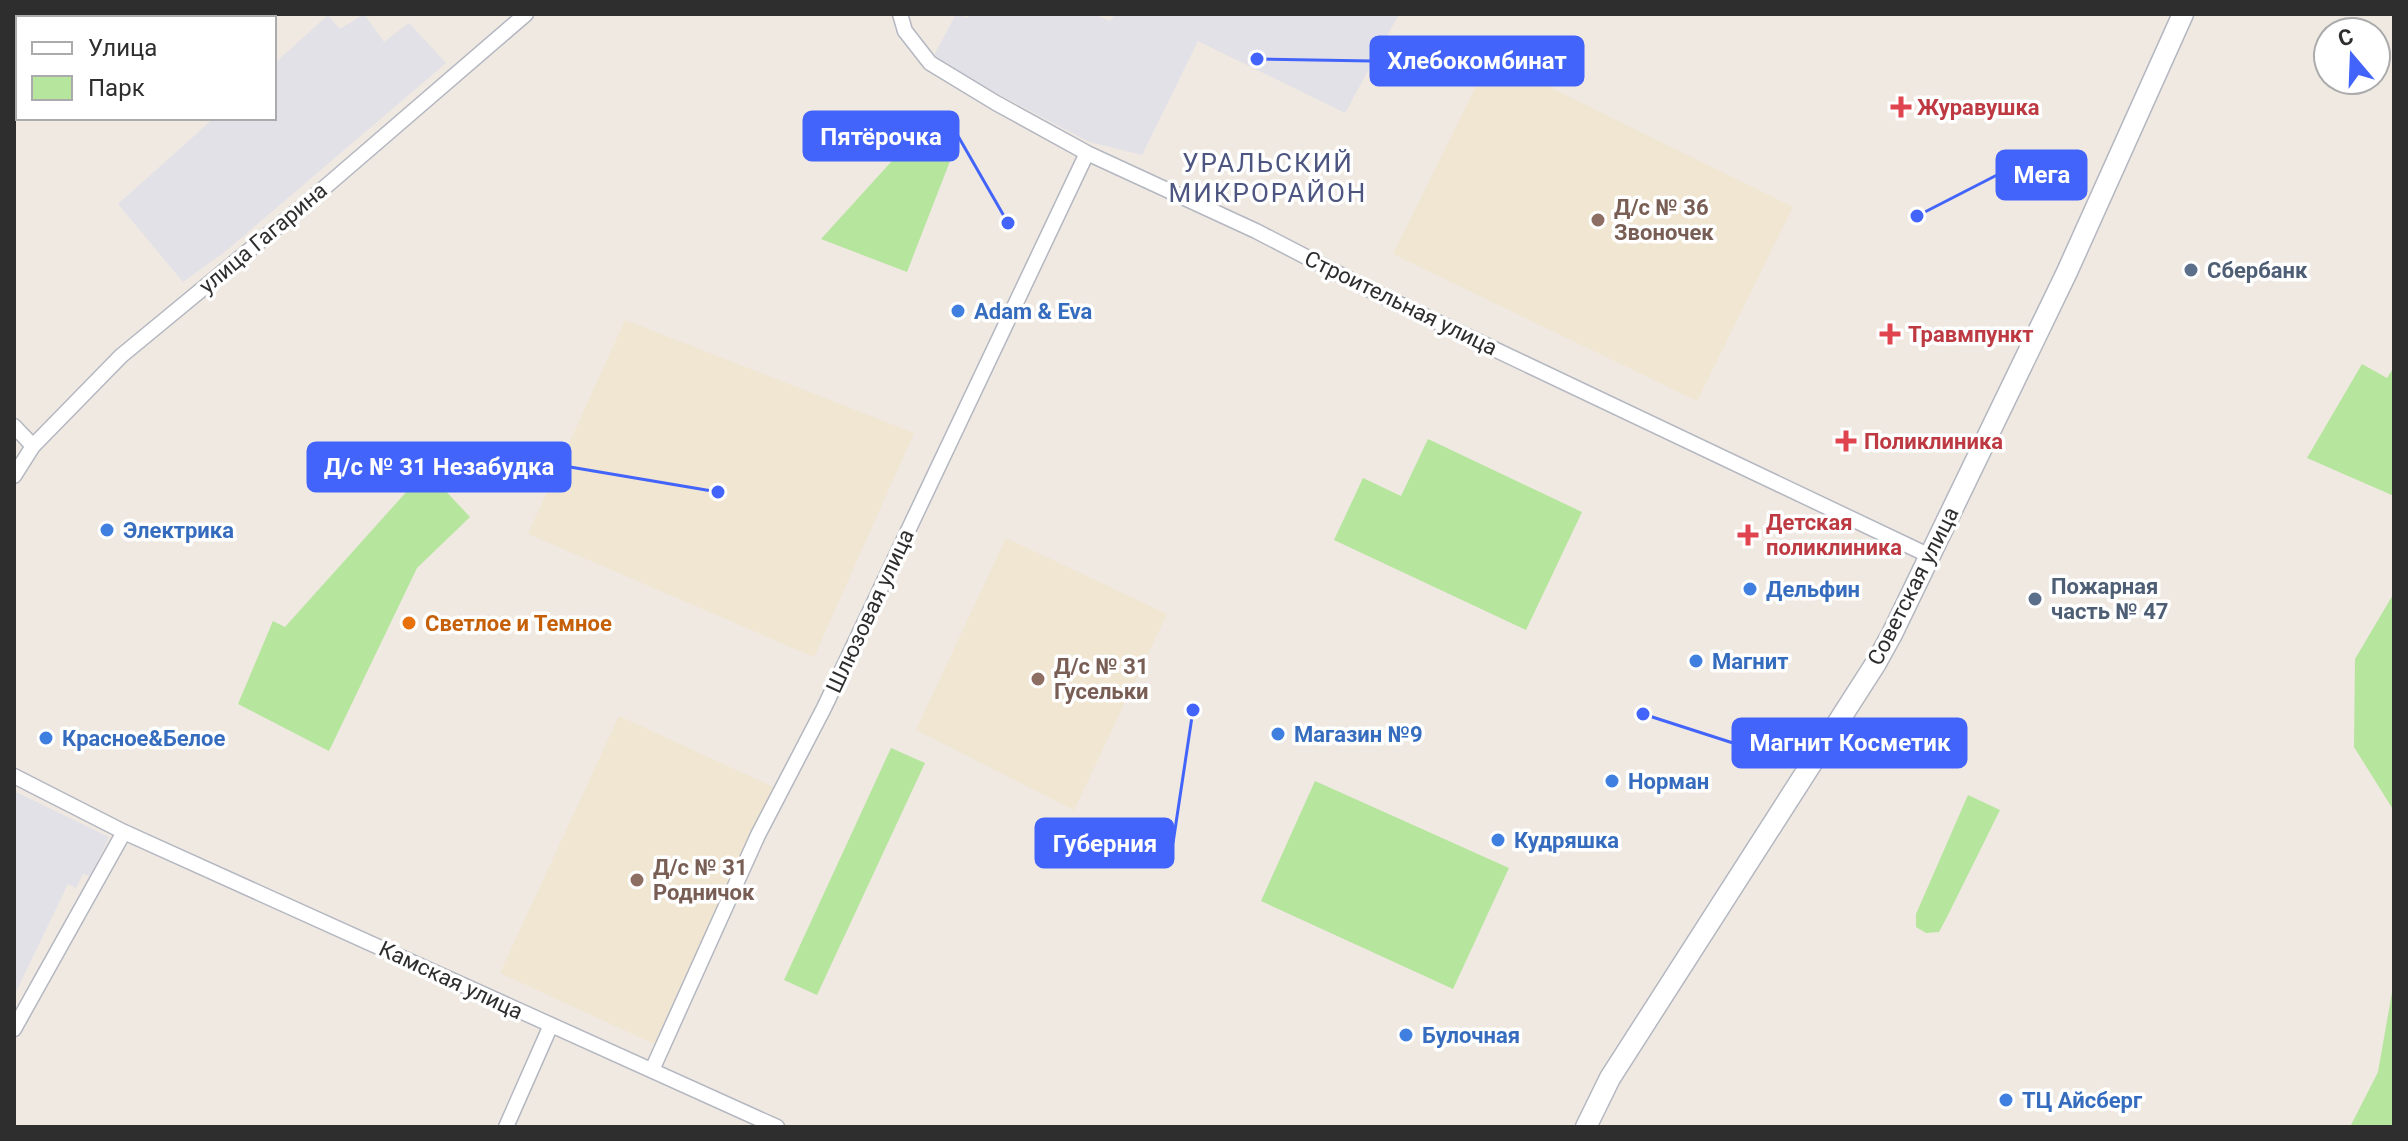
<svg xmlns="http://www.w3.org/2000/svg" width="2408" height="1141" font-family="Roboto,sans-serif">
  <rect width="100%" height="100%" fill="#efe9e1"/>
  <path fill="#e3e1e8" d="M 364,14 L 384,42 L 409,23 L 446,63 L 226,251 L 183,282 L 118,204 L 214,118 L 274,118 L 274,64 L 328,15 L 340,29 Z
    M 956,14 L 968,18 L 970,14 L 1094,14 L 1110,21 L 1115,14 L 1399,14 L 1345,113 L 1198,41 L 1142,155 L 1089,142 L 932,59 Z
    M 14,791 L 109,837 L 91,876 L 83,874 L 76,888 L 68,884 L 14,996 Z"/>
  <path fill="#f0e6d1" d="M 1490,58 L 1793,207 L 1697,401 L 1393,254 Z
    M 625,320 L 914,433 L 814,657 L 528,534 Z
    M 1006,538 L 1167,614 L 1074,810 L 916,730 Z
    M 619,716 L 773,787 L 654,1044 L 500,973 Z"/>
  <path fill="#b6e59e" d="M 14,14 L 71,14 L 68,18 L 18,18 L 18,84 L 14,91 Z
    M 921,129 L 957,143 L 907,272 L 821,239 Z
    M 2362,364 L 2387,378 L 2394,367 L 2394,496 L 2307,458 Z
    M 1428,439 L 1582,512 L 1526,630 L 1334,540 L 1363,478 L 1401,496 Z
    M 426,470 L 470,517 L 417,568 L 329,751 L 238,704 L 273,621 L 285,627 Z
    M 2394,593 L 2394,811 L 2354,747 L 2355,659 Z
    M 891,748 L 925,763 L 817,995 L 784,980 Z
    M 1315,781 L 1509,868 L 1453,989 L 1261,901 Z
    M 1968,795 L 2000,810 L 1947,917 L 1939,932 L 1926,933 L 1916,927 L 1916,914 Z
    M 2394,981 L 2394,1127 L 2350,1127 L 2378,1072 Z"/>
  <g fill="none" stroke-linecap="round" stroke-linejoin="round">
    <path stroke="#75cff0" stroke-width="5" d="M 53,18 L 56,14
      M 14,74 L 18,66"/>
    <defs>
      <path id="street" d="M 900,14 L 905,31 L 930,63 L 996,103 L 1087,153 L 1256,231 L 1374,292 L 1930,556
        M 74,18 L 77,14
        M 14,101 L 18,95
        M 14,426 L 33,446
        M 14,476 L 33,446 L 121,356 L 309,201 L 526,14
        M 14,776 L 124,832 L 777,1127
        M 14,1029 L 124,832
        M 652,1070 L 758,835 L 824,708 L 1087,153
        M 506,1127 L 551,1025"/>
      <path id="secondary" d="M 1586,1127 L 1610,1078 L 1876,663 L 1892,634 L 2067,272 L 2183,14"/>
    </defs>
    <use href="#street" stroke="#b4b7c1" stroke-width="17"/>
    <use href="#secondary" stroke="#b4b7c1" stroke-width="23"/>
    <use href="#street" stroke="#fff" stroke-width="14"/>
    <use href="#secondary" stroke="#fff" stroke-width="20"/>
  </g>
  <g fill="#e0444e" stroke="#fff" stroke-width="3">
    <path d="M1897 95h8v8h8v8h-8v8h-8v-8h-8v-8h8z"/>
    <path d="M1886 322h8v8h8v8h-8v8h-8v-8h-8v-8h8z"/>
    <path d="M1842 429h8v8h8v8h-8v8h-8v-8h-8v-8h8z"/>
    <path d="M1744 523h8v8h8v8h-8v8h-8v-8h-8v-8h8z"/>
  </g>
  <g fill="#8d6e63" stroke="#fff" stroke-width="3">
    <circle cx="1598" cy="220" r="8"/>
    <circle cx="1038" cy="679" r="8"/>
    <circle cx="637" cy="880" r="8"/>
  </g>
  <g fill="#5c6f8a" stroke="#fff" stroke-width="3">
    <circle cx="2191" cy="270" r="8"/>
    <circle cx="2035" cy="599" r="8"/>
  </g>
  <g fill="#3f7fe0" stroke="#fff" stroke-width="3">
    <circle cx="958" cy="311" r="8"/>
    <circle cx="107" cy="530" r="8"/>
    <circle cx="1750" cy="589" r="8"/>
    <circle cx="1696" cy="661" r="8"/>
    <circle cx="1278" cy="734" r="8"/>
    <circle cx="46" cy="738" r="8"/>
    <circle cx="1612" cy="781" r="8"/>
    <circle cx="1498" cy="840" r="8"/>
    <circle cx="1406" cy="1035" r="8"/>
    <circle cx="2006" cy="1100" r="8"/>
  </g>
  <circle fill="#e8710a" stroke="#fff" stroke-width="3" cx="409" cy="623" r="8"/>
  <g text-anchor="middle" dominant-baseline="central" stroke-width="7" stroke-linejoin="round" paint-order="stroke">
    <g font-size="22" font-weight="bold" fill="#be3a42" stroke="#fff" text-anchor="start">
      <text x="1917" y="107">Журавушка</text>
      <text x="1908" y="334">Травмпункт</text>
      <text x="1864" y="441">Поликлиника</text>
      <text x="1766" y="522">Детская<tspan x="1766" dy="25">поликлиника</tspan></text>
    </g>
    <g font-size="22" font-weight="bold" fill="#785e54" stroke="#fff" text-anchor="start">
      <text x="1614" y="207">Д/с № 36<tspan x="1614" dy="25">Звоночек</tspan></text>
      <text x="1054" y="666">Д/с № 31<tspan x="1054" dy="25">Гусельки</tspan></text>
      <text x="653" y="867">Д/с № 31<tspan x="653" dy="25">Родничок</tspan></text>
    </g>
    <g font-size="22" fill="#2e2e2e" stroke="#fff">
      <text transform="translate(263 238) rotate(-40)">улица Гагарина</text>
      <text transform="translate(1401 303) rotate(26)">Строительная улица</text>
      <text transform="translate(1913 586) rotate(-63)">Советская улица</text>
      <text transform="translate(870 611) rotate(-65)">Шлюзовая улица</text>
      <text transform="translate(451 980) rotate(25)">Камская улица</text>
    </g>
    <g font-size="22" font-weight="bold" fill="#4e5e75" stroke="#fff" text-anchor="start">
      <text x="2207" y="270">Сбербанк</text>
      <text x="2051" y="586">Пожарная<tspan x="2051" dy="25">часть № 47</tspan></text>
    </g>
    <g font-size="22" font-weight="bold" fill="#366cbe" stroke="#fff" text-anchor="start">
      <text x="974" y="311">Adam &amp; Eva</text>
      <text x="123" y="530">Электрика</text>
      <text x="1766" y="589">Дельфин</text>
      <text x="1712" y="661">Магнит</text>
      <text x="1294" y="734">Магазин №9</text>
      <text x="62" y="738">Красное&amp;Белое</text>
      <text x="1628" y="781">Норман</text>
      <text x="1514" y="840">Кудряшка</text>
      <text x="1422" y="1035">Булочная</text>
      <text x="2022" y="1100">ТЦ Айсберг</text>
    </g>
    <g font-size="22" font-weight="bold" fill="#c56008" stroke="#fff" text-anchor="start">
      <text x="425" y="623">Светлое и Темное</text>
    </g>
    <g font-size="26" letter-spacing="2" fill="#4d5680" stroke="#fff">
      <text x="1268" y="163">УРАЛЬСКИЙ<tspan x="1268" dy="30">МИКРОРАЙОН</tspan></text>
    </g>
  </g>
  <path fill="none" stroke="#4264fb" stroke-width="3" d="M1257 59L1371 61M1008 223L958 136M1917 216L1997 175M718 492L570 467M1643 714L1733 743M1193 710L1173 843"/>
  <g fill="#4264fb" stroke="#fff" stroke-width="3">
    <circle cx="1257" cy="59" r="8"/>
    <circle cx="1008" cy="223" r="8"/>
    <circle cx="1917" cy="216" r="8"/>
    <circle cx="718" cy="492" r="8"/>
    <circle cx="1643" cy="714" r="8"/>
    <circle cx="1193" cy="710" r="8"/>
  </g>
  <g fill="#4264fb" stroke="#4264fb" stroke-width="3">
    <rect x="1371" y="37" width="212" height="48" rx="8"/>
    <rect x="804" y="112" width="154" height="48" rx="8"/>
    <rect x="1997" y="151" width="89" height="48" rx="8"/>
    <rect x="308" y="443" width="262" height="48" rx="8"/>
    <rect x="1733" y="719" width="233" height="48" rx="8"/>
    <rect x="1036" y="819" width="137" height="48" rx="8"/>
  </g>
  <g font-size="24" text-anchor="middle" font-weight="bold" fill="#fff">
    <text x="1477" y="69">Хлебокомбинат</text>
    <text x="881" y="145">Пятёрочка</text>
    <text x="2042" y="183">Мега</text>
    <text x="439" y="475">Д/с № 31 Незабудка</text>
    <text x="1850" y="751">Магнит Косметик</text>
    <text x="1105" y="852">Губерния</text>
  </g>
  <rect width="2408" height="1141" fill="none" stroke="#2e2e2e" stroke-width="32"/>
  <rect x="16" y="16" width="260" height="104" fill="#ffffff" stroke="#ababab" stroke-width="2"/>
  <rect x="32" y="42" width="40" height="12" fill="#ffffff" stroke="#ababab" stroke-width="2"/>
  <text x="88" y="56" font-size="24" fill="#2e2e2e">Улица</text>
  <rect x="32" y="76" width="40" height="24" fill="#b6e59e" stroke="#ababab" stroke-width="2"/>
  <text x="88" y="96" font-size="24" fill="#2e2e2e">Парк</text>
  <g transform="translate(2352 56) rotate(341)"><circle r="38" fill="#ffffff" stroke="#ababab" stroke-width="2"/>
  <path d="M0-6L14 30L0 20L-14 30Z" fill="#4264fb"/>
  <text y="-12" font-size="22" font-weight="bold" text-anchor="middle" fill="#2e2e2e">С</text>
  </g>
</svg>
